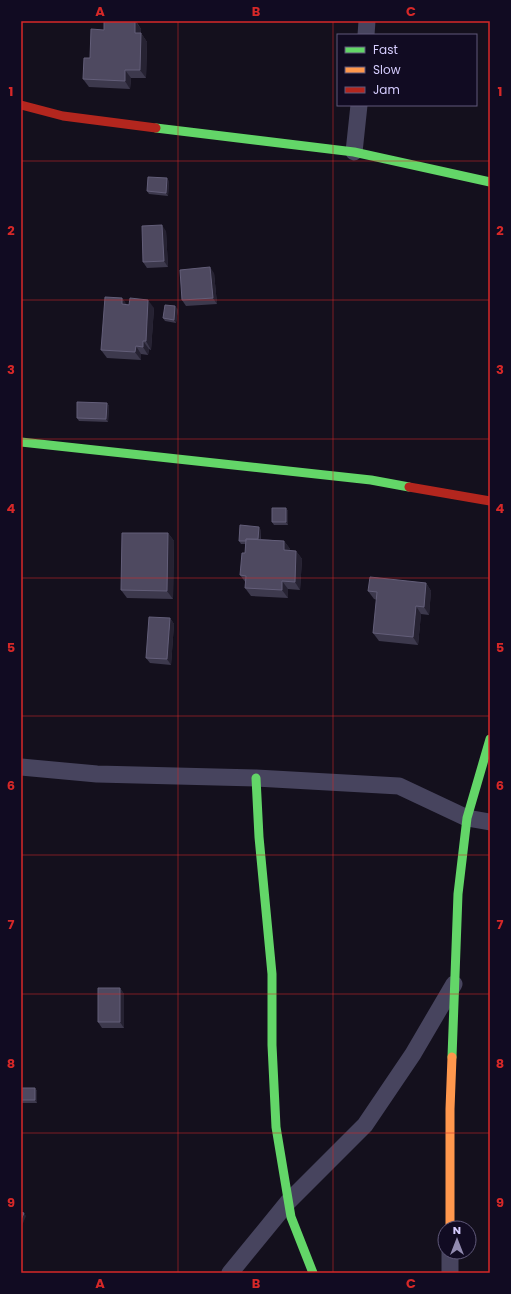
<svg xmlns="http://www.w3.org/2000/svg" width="511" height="1294" font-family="Poppins,sans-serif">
  <rect width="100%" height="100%" fill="#14101d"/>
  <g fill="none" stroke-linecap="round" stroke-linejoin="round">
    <path stroke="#47445e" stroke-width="17" d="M 366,35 L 367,21
      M 354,152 L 359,105
      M 21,767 L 97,774 L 256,778 L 399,786 L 467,818 L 490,822
      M 450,1252 L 450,1273
      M 230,1273 L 288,1202 L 365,1125 L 413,1054 L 454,984"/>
    <path stroke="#63d668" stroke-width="9" d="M 156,128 L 354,152 L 490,182
      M 21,442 L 371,480 L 409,487
      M 256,778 L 259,837 L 272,974 L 272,1045 L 276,1127 L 291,1217 L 313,1273
      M 452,1057 L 458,894 L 467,818 L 490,739"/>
    <path stroke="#ff974d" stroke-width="9" d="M 450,1228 L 450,1109 L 452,1057"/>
    <path stroke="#b3261e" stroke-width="9" d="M 21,105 L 63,116 L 156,128
      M 409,487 L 490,501"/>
  </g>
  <path fill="#3d394d" d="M 136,21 L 141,29 L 141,33 L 147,42 L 146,78 L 131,78 L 130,89 L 89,87 L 83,79 L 90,58 L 104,30 Z
    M 169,181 L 168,196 L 149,194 L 147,191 Z
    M 166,231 L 168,267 L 147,268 L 143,262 Z
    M 214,273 L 217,304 L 186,306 L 182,300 Z
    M 122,298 L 126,304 L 154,308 L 151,350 L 149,349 L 148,355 L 141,354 L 141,360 L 107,358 L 101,350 Z
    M 178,309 L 176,323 L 165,321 L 163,318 Z
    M 107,403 L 109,406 L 108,422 L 79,421 L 77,418 Z
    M 286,508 L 288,511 L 288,525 L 274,525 L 272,522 Z
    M 261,530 L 261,539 L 284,541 L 290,549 L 290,551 L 296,551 L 302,559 L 300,590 L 288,589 L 288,598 L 251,596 L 245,588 L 246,583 L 240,575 L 245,553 L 245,544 L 241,544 L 239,541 Z
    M 168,533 L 174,541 L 173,599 L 127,598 L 121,590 Z
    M 426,583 L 431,591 L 429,615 L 421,614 L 418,645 L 379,641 L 373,633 L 377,600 L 374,599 L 368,591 Z
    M 170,618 L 174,624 L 171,665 L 150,663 L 146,658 Z
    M 120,988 L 124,994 L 124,1028 L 102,1028 L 98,1022 Z
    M 21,1088 L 35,1088 L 37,1091 L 37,1103 L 21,1103 Z"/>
  <path fill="#262232" d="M 135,21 L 141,29 L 140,41 L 135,33 Z
    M 141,33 L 147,42 L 146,78 L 140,70 Z
    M 125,70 L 131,78 L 130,89 L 125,81 Z
    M 167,178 L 169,181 L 168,196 L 166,193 Z
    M 162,225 L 166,231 L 168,267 L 164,261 Z
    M 210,267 L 214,273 L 217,304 L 213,298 Z
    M 122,298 L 128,306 L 122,304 Z
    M 148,300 L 154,308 L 151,350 L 146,341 Z
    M 175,306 L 178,309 L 176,323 L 174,320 Z
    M 143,341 L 149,349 L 148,355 L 143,347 Z
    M 136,346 L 141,354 L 141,360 L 135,352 Z
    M 107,403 L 109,406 L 108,422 L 106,419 Z
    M 286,508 L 288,511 L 288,525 L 286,522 Z
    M 259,527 L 261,530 L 260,545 L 258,542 Z
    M 168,533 L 174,541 L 173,599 L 167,591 Z
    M 284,541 L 290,549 L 290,558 L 284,550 Z
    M 296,551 L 302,559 L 300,590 L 295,582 Z
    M 282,581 L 288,589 L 288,598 L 282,590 Z
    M 426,583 L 431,591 L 429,615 L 424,607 Z
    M 416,606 L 421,614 L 418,645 L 413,637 Z
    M 170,618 L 174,624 L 171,665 L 167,659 Z
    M 120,988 L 124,994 L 124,1028 L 120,1022 Z
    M 35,1088 L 37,1091 L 37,1103 L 35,1100 Z
    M 24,1213 L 26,1216 L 21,1228 L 21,1220 Z"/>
  <path fill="#4e4960" stroke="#635e79" d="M 104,21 L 135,21 L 135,33 L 141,33 L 140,70 L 125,70 L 125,81 L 83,79 L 84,58 L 90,58 L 91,29 L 104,30 Z
    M 148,177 L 167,178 L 166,193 L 147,191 Z
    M 162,225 L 164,261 L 143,262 L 142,226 Z
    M 210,267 L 213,298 L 182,300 L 180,270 Z
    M 105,297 L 122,298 L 122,304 L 129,305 L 130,298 L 148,300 L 146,341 L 143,341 L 143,347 L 136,346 L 135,352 L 101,350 Z
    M 165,305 L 175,306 L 174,320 L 163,318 Z
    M 77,402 L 107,403 L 106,419 L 77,418 Z
    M 272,508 L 286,508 L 286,522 L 272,522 Z
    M 240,525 L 259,527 L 258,539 L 246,539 L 246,541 L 239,541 Z
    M 122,533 L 168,533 L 167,591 L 121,590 Z
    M 246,539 L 284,541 L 284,550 L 296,551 L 295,582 L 282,581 L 282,590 L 245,588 L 246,576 L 240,575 L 242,553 L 245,553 Z
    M 370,577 L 426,583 L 424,607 L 416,606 L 413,637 L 373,633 L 377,592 L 368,591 Z
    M 149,617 L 170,618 L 167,659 L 146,658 Z
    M 98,988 L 120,988 L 120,1022 L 98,1022 Z
    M 21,1088 L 35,1088 L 35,1100 L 21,1100 Z
    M 21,1212 L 24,1213 L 21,1220 Z"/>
  <path fill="none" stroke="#d62828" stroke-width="1" stroke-opacity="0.55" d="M 178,21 L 178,1273M 333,21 L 333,1273M 21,161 L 490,161M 21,300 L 490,300M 21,439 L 490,439M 21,578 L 490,578M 21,716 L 490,716M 21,855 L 490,855M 21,994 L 490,994M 21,1133 L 490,1133"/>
  <rect width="511" height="1294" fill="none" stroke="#110b22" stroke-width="44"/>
  <rect x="337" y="34" width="140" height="72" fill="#110b22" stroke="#60597a"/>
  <rect x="345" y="47" width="20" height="6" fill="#63d668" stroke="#60597a"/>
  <text x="373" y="54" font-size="12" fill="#d6cdff">Fast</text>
  <rect x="345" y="67" width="20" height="6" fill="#ff974d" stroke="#60597a"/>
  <text x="373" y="74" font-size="12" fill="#d6cdff">Slow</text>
  <rect x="345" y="87" width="20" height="6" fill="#b3261e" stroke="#60597a"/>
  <text x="373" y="94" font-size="12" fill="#d6cdff">Jam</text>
  <g transform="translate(457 1240)"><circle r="19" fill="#110b22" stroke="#60597a"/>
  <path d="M0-3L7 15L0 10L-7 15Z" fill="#928bb0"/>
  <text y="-6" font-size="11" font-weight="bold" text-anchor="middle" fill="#d6cdff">N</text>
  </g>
  <rect x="22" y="22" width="467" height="1250" fill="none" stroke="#d62828" stroke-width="1.5"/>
  <g font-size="13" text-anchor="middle" font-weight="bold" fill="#d62828">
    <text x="100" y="16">A</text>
    <text x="256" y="16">B</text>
    <text x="411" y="16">C</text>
    <text x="11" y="96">1</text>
    <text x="500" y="96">1</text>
    <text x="11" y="235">2</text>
    <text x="500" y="235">2</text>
    <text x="11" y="374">3</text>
    <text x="500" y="374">3</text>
    <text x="11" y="513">4</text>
    <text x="500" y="513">4</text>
    <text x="11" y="652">5</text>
    <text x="500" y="652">5</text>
    <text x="11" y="790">6</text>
    <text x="500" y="790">6</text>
    <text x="11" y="929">7</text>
    <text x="500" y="929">7</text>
    <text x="11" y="1068">8</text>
    <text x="500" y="1068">8</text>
    <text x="11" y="1207">9</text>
    <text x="500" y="1207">9</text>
    <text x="100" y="1288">A</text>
    <text x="256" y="1288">B</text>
    <text x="411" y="1288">C</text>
  </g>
</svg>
